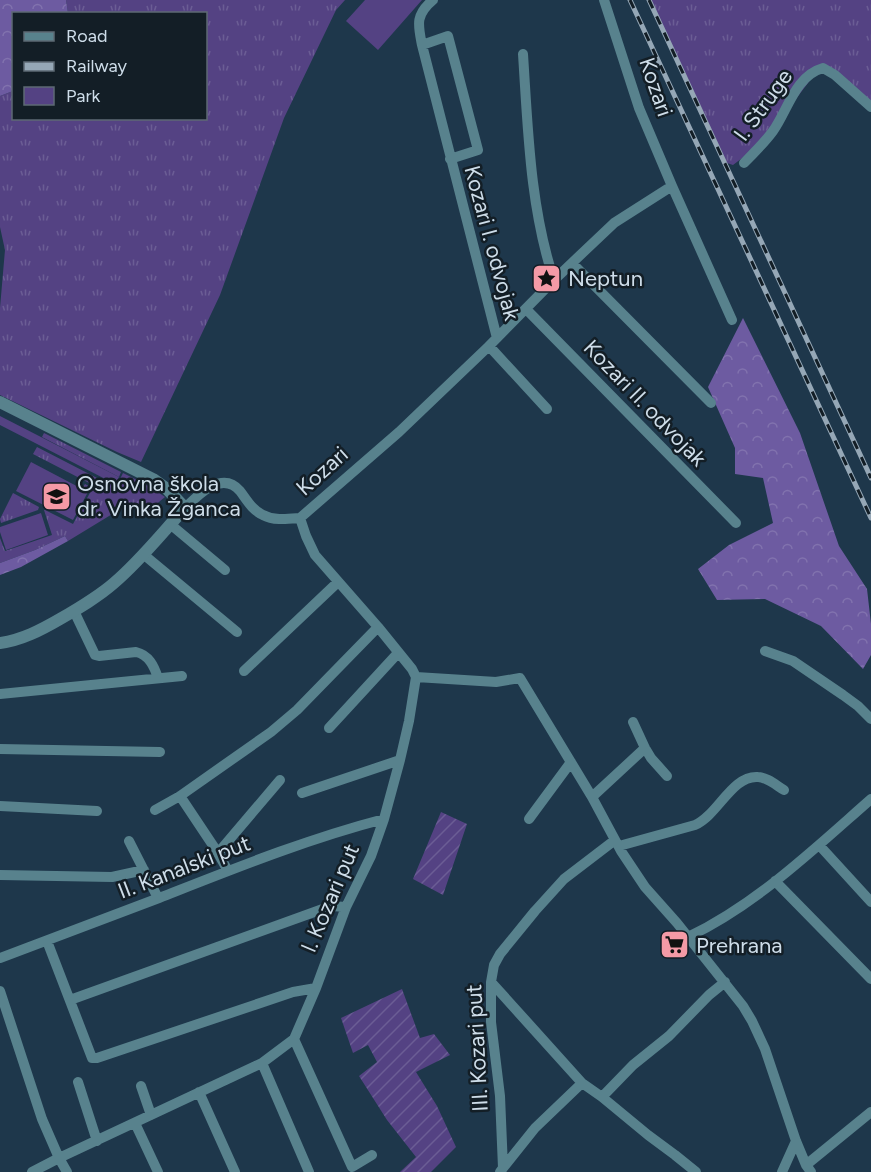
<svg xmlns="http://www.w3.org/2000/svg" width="871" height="1172" font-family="Figtree,sans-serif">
  <defs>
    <pattern id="grass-tufts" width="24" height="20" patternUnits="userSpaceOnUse" patternTransform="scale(1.5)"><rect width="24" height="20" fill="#544283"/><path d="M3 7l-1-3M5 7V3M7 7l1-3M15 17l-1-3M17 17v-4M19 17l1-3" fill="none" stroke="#6b5d95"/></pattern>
    <pattern id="forest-crowns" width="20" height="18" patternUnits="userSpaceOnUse" patternTransform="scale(1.5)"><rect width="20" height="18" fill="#6d5ba1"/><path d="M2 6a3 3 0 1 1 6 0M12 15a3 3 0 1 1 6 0" fill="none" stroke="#8172ae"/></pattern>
    <pattern id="garden-furrows" width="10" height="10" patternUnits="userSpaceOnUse" patternTransform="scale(1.5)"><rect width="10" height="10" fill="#544283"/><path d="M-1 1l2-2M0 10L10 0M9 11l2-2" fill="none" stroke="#6b5d95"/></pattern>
  </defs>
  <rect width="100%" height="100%" fill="#1e374b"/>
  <path fill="url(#grass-tufts)" d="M 66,0 L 345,0 L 336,10 L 284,118 L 220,295 L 141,462 L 117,452 L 0,395 L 0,308 L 5,250 L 0,227 L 0,96 L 13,91 L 14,118 L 206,118 L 206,14 L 68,13 Z
    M 651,0 L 871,0 L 871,103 L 822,65 C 795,99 769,139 733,165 L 727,163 Z
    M 44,433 L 121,472 L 119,477 L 42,437 Z
    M 37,447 L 97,478 L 93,485 L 33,454 Z
    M 123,473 L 149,486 L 165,497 L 142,516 L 132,502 L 68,541 L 65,536 L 35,550 L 0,563 L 0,538 L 5,551 L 52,535 L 44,510 L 45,510 L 73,524 L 91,491 L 83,487 L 85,484 L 94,489 L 100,479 L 116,487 Z
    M 13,493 L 39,507 L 38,510 L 1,523 L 0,519 Z"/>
  <path fill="url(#forest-crowns)" d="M 0,0 L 66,0 L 68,13 L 14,14 L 13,91 L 0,96 Z
    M 743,318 L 800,433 L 839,546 L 867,589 L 871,624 L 871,655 L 863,669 L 821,626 L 765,599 L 717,600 L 698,569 L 729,545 L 773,523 L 763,478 L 735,474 L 735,448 L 708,387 Z
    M 65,536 L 68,541 L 21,567 L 0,575 L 0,563 L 35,550 Z"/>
  <path fill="#544283" d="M 365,0 L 422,0 L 378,50 L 346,21 Z
    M 0,416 L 119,477 L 115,484 L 0,425 Z
    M 31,462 L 88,492 L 73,520 L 16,491 Z
    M 41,513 L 48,535 L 6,550 L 0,532 L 0,527 Z"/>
  <path fill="url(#garden-furrows)" d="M 441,812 L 467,824 L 443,895 L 413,879 Z
    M 402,989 L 420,1038 L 434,1034 L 450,1055 L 416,1072 L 437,1106 L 456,1147 L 431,1172 L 400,1172 L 416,1157 L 387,1120 L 359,1076 L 377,1062 L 368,1045 L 353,1053 L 341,1018 Z"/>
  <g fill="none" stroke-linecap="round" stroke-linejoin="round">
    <path stroke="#58828d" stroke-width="10" d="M 604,0 L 639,108 L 672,186 L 732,320
      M 422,45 C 418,25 415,15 433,0
      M 523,54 C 528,130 530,208 554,280
      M 450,159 L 478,150 L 448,36 L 422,45 L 497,338
      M 744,163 C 754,153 765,142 773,131 C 788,110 795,76 823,68 L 835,75 L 871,107
      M 572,263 L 711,403
      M 526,309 L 736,523
      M 489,346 L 547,409
      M 185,508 C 198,495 222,470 240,491 C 247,500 252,510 263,515 C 274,521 288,519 300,518 L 399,432 L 489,346 L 554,280 L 614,223 L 672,186
      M 170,524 L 225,570
      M 143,554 L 237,632
      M 74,611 L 95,655 L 99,656 L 136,652 C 149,655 154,666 158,678
      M 765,651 L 793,661 L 843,695 L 858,706 L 871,719
      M 244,671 L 338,582
      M 416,677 L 496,682 L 520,678 L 592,797 L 621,851 L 645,887 L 677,923 L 743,1006 L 752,1021 L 765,1049 L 796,1141 L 806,1165 L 811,1172
      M 0,694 L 182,676
      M 633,722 L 645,748 L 651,758 L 667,776
      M 329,728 L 398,653
      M 0,749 L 160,752
      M 302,793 L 400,760
      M 180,796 L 218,853 L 228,871
      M 592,797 L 645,748
      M 0,806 L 97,811
      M 155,810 L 180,796 L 271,732 L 297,710 L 378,627
      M 529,819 L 571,762
      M 129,841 L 158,898
      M 819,845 L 871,902
      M 619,846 L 695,825 C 718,815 732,775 758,777 C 767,777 777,786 784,790
      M 218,853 L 280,780
      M 0,875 L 112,877 L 144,870
      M 775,881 L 871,979
      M 688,937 C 757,904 814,849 871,799
      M 47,941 L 92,1058 L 97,1058 L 293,992 L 316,988
      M 0,958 C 53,938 106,918 159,898 C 233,869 307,839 384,819
      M 491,982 L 582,1083 L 602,1097 L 648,1135 L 675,1155 L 696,1172
      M 0,991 L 42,1119 L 59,1158 L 67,1172
      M 70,1000 L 331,906 L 346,907
      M 294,1039 L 352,1167 L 372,1155
      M 262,1063 L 309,1172
      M 78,1082 L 97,1141
      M 141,1086 L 151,1115
      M 199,1092 L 235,1172
      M 602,1097 L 633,1065 L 669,1036 L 709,995 L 725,982
      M 135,1123 L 158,1172
      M 806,1165 L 871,1112
      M 503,1168 L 535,1128 L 582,1083
      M 32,1172 L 59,1158 L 262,1063 L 294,1039 L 316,988 L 346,907 L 371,856 L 384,819 L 400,760 L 409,721 L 416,677 L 412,669 L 378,627 L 315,555 L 306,536 L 300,518
      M 500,1172 L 503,1168 L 500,1096 L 491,1022 L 491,982 L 494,965 L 500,954 L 535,911 L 564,879 L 615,840
      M 782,1172 L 796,1141"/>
    <path stroke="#58828d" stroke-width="12" d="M 0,402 L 153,479 L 167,489 L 185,508 C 162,533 140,561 114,583 C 98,597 79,608 60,619 C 41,630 22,640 0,643"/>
    <defs>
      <path id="rail" d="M 630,0 L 871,518
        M 649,0 L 871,478"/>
    </defs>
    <use href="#rail" stroke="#95a7b6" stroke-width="5"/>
    <use href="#rail" stroke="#131e26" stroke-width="3" stroke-dasharray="9" stroke-linecap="butt"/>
  </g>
  <defs>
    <symbol id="sight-square" viewBox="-11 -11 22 22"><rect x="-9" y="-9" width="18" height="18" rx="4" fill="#f49aa6" stroke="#131e26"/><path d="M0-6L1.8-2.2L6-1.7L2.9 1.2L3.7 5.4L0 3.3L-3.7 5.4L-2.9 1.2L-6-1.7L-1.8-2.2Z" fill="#111"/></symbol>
    <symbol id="school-square" viewBox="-11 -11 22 22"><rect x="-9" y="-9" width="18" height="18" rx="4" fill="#f49aa6" stroke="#131e26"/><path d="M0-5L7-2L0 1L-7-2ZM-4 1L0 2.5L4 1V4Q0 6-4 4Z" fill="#111"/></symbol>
    <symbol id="supermarket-square" viewBox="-11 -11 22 22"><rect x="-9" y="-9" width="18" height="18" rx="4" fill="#f49aa6" stroke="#131e26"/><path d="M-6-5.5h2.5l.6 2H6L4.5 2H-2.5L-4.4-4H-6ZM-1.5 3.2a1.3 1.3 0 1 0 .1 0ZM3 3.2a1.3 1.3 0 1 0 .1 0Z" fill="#111"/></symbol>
  </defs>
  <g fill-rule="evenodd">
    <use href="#sight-square" x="530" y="262" width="33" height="33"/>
    <use href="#school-square" x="40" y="480" width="33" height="33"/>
    <use href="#supermarket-square" x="658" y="928" width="33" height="33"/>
  </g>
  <g text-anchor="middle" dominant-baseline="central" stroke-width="5" stroke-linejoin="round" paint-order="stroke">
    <g font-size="22" fill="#cedde9" stroke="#131e26">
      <text transform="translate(656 87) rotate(71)">Kozari</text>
      <text transform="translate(763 105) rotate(-54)">I. Struge</text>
      <text transform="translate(492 243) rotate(75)">Kozari I. odvojak</text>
      <text transform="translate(645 403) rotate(46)">Kozari II. odvojak</text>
      <text transform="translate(322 471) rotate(-42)">Kozari</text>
      <text transform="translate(184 867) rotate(-21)">II. Kanalski put</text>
      <text transform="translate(330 898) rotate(-67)">I. Kozari put</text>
      <text transform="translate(477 1048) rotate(-93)">III. Kozari put</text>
    </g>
    <g font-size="22" fill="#cedde9" stroke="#131e26" text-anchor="start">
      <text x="568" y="278">Neptun</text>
      <text x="77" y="483">Osnovna škola<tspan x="77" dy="25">dr. Vinka Žganca</tspan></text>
      <text x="696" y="945">Prehrana</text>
    </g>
  </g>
  <rect x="12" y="12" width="195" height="108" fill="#131e26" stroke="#5e6a74" stroke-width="1.5"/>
  <rect x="24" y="32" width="30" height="9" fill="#58828d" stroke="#5e6a74" stroke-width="1.5"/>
  <text x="66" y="42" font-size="18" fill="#cedde9">Road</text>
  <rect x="24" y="62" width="30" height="9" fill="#95a7b6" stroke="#5e6a74" stroke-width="1.5"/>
  <text x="66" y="72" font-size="18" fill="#cedde9">Railway</text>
  <rect x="24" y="87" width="30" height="18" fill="#544283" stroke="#5e6a74" stroke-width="1.5"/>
  <text x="66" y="102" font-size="18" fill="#cedde9">Park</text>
</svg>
